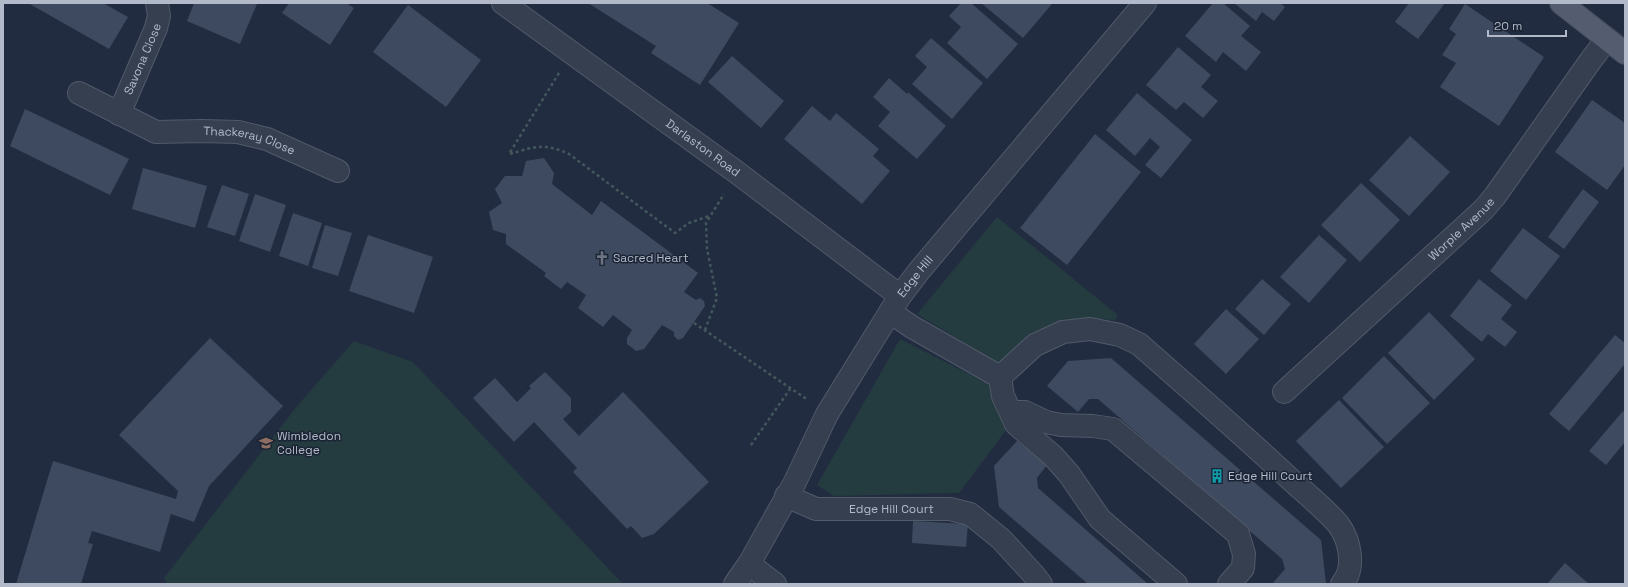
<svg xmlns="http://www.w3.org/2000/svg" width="1628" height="587" font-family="'Space Grotesk',sans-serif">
  <rect width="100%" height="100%" fill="#222c40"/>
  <path fill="#243b40" d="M 997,217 L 1118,315 L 1115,320 L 1089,318 L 1060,323 L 1001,365 L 917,314 Z
    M 900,339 L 987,383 L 993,392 L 1007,429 L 959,493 L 834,496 L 817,485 Z
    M 354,341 L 413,362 L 623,584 L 167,584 L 164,578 L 297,406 Z"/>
  <path fill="#3e4a5f" d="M 28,3 L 103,3 L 128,17 L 109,49 Z
    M 194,3 L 255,3 L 257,4 L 240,44 L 187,21 Z
    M 289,3 L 346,3 L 354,8 L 330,45 L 282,13 Z
    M 588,3 L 707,3 L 739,23 L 700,85 L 651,53 L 656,46 Z
    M 961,3 L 971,3 L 1018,44 L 987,79 L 947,43 L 961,27 L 949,16 Z
    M 981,3 L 1051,3 L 1052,4 L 1023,38 Z
    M 1213,3 L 1223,3 L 1250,26 L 1241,36 L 1261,52 L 1246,71 L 1223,52 L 1216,62 L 1185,36 Z
    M 1234,3 L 1280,3 L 1285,7 L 1274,21 L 1262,12 L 1256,21 Z
    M 1409,3 L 1445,3 L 1418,39 L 1395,22 Z
    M 1465,4 L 1544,57 L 1499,126 L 1440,87 L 1456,63 L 1442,55 L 1456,34 L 1449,29 Z
    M 408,5 L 481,60 L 446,107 L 373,52 Z
    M 931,38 L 983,83 L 952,119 L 912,84 L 927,67 L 915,56 Z
    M 1178,47 L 1211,75 L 1201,87 L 1218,101 L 1203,118 L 1184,102 L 1176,110 L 1146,85 Z
    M 732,56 L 784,101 L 761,128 L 708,82 Z
    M 889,78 L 907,94 L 908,92 L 946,126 L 917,159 L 878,126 L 890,112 L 873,97 Z
    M 1137,93 L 1192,140 L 1161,178 L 1145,165 L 1160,147 L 1150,138 L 1135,156 L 1106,130 Z
    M 1592,100 L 1625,123 L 1625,165 L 1607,190 L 1555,152 Z
    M 812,106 L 830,121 L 836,113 L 879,149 L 873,156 L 890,171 L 862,204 L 784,139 Z
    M 25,109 L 129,159 L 110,195 L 10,146 Z
    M 1095,134 L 1141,172 L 1067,265 L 1020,228 Z
    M 1410,136 L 1450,172 L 1409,216 L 1369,180 Z
    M 544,158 L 554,173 L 552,184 L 592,215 L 601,201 L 698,273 L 684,292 L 696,300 L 700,298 L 704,301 L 705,306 L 683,338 L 678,340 L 674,336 L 674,332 L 662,325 L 644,349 L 636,351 L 627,344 L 627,338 L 632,330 L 613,315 L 603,327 L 578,308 L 586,295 L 567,282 L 561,289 L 544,276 L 546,273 L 506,244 L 506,234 L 493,230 L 489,212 L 502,203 L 495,189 L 505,176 L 522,176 L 526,161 Z
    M 143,168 L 207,186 L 195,228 L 132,209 Z
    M 1361,183 L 1400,220 L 1360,262 L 1321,225 Z
    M 222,185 L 249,194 L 235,236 L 207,227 Z
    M 1583,189 L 1599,202 L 1564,249 L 1548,237 Z
    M 255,194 L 286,205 L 270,252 L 239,241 Z
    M 293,213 L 322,223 L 308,266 L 279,256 Z
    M 325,225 L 352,233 L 338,276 L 312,268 Z
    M 1523,228 L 1560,256 L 1526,300 L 1490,271 Z
    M 368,235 L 433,257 L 414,313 L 349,291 Z
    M 1319,235 L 1347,260 L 1309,303 L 1280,277 Z
    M 1262,279 L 1291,304 L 1264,335 L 1235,309 Z
    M 1479,279 L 1512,305 L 1501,319 L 1517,332 L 1505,347 L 1488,334 L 1482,342 L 1450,316 Z
    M 1226,309 L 1259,339 L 1226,374 L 1194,344 Z
    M 1429,312 L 1475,359 L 1434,400 L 1388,353 Z
    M 1615,335 L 1625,343 L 1625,364 L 1569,431 L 1549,414 Z
    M 210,338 L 283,406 L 209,486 L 194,522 L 171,514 L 160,552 L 92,531 L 88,543 L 93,544 L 81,584 L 16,584 L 53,461 L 176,499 L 178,491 L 119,435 Z
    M 1384,356 L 1430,403 L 1387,444 L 1342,398 Z
    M 1111,358 L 1321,540 L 1326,583 L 1325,584 L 1272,584 L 1285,569 L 1282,559 L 1098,399 L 1089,399 L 1078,412 L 1047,386 L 1068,361 Z
    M 545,372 L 571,398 L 571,412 L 563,419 L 579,436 L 623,392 L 709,482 L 654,534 L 642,538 L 631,526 L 627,529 L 573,472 L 577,468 L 534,422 L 514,442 L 473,398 L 495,378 L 517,402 L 531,388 L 529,386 Z
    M 1339,400 L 1384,447 L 1341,488 L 1296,441 Z
    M 1623,411 L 1625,413 L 1625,442 L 1606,465 L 1589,451 Z
    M 1017,441 L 1047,465 L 1037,478 L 1038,488 L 1148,584 L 1088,584 L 999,507 L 994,466 Z
    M 913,521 L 968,524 L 966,547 L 912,543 Z
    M 1565,563 L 1589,584 L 1547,584 Z"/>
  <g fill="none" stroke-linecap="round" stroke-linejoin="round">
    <defs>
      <g id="minor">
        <path id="s1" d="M 503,3 L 739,174 L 900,296"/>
        <path id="s2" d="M 79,93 L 156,132 L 202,131 L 238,132 L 267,139 L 338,171"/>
        <path id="s3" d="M 119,114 L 156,28 L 159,16 L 157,3"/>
        <path d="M 890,312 L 912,327 L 1000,377 L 1003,396 L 1016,424 L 1053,456 L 1069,474 L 1100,519 L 1176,584"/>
        <path d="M 1000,377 L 1035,345 L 1063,332 L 1090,329 L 1120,335 L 1139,344 C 1189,388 1240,432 1289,478 C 1304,492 1325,509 1338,524 C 1350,540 1356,568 1342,584"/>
        <path id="s4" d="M 1284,392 L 1483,210 L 1495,196 L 1591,60 L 1607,39"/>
        <path d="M 1012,412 L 1025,412 L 1046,422 L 1061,425 L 1093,426 L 1113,429 L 1238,534 L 1244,554 L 1243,568 L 1229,584"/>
        <path id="s5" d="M 786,496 L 816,509 L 950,509 L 970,514 L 1001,539 L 1034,575 L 1041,584"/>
        <path d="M 749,564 L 775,584"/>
        <path id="s6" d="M 735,584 L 749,564 L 795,482 L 827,414 L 900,296 L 919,271 L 1145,3"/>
      </g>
      <path id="major" d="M 1561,3 L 1625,53"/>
    </defs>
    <use href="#minor" stroke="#515a6a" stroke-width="24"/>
    <use href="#major" stroke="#3f4858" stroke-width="24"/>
    <path stroke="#42585d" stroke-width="2.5" stroke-dasharray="3 3" stroke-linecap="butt" d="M 559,73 L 509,154 C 536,147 542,142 569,154 L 675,233 L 689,223 L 709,216
      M 694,323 L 808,400
      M 705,330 L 717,298 L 707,249 L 706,223 L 724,194
      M 751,445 L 790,389"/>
    <use href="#minor" stroke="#363f4f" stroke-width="22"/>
    <use href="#major" stroke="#545d6f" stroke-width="22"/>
  </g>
  <defs>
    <symbol id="church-bare" viewBox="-9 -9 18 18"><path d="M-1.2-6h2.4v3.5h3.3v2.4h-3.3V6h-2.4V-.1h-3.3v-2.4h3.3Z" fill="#6b7280" stroke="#1b2434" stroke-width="2.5" paint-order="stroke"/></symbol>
    <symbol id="school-bare" viewBox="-9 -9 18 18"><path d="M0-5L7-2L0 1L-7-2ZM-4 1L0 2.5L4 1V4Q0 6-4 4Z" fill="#8d6e63" stroke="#1b2434" stroke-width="2.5" paint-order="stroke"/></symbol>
    <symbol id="building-bare" viewBox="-9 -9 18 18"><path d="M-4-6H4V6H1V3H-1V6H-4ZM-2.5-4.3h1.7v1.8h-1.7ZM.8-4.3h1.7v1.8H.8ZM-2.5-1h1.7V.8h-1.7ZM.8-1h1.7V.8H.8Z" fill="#0f9aa8" stroke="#1b2434" stroke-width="2.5" paint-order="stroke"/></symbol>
  </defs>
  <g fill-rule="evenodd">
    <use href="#church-bare" x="592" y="248" width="20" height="20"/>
    <use href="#school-bare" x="256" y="433" width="20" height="20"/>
    <use href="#building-bare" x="1207" y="466" width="20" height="20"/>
  </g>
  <g text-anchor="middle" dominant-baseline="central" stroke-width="3" stroke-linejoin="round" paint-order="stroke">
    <g font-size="12" fill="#b2baca" stroke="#1b2434">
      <text stroke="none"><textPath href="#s3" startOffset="60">Savona Close</textPath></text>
      <text stroke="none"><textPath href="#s2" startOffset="181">Thackeray Close</textPath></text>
      <text stroke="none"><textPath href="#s1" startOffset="247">Darlaston Road</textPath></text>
      <text stroke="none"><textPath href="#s4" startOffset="241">Worple Avenue</textPath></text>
      <text stroke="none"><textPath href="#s6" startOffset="357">Edge Hill</textPath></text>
      <text stroke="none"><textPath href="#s5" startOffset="108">Edge Hill Court</textPath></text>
    </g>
    <g font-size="12" fill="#b2baca" stroke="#1b2434" text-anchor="start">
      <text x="613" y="258">Sacred Heart</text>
      <text x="277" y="436">Wimbledon<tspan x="277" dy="14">College</tspan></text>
      <text x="1228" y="476">Edge Hill Court</text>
    </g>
  </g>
  <rect width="1628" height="587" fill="none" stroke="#b2baca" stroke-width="8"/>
  <path d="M1488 30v6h78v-6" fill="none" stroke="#b2baca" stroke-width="2"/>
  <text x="1494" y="30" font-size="12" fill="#b2baca" stroke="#1b2434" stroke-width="3" paint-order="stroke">20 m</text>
</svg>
